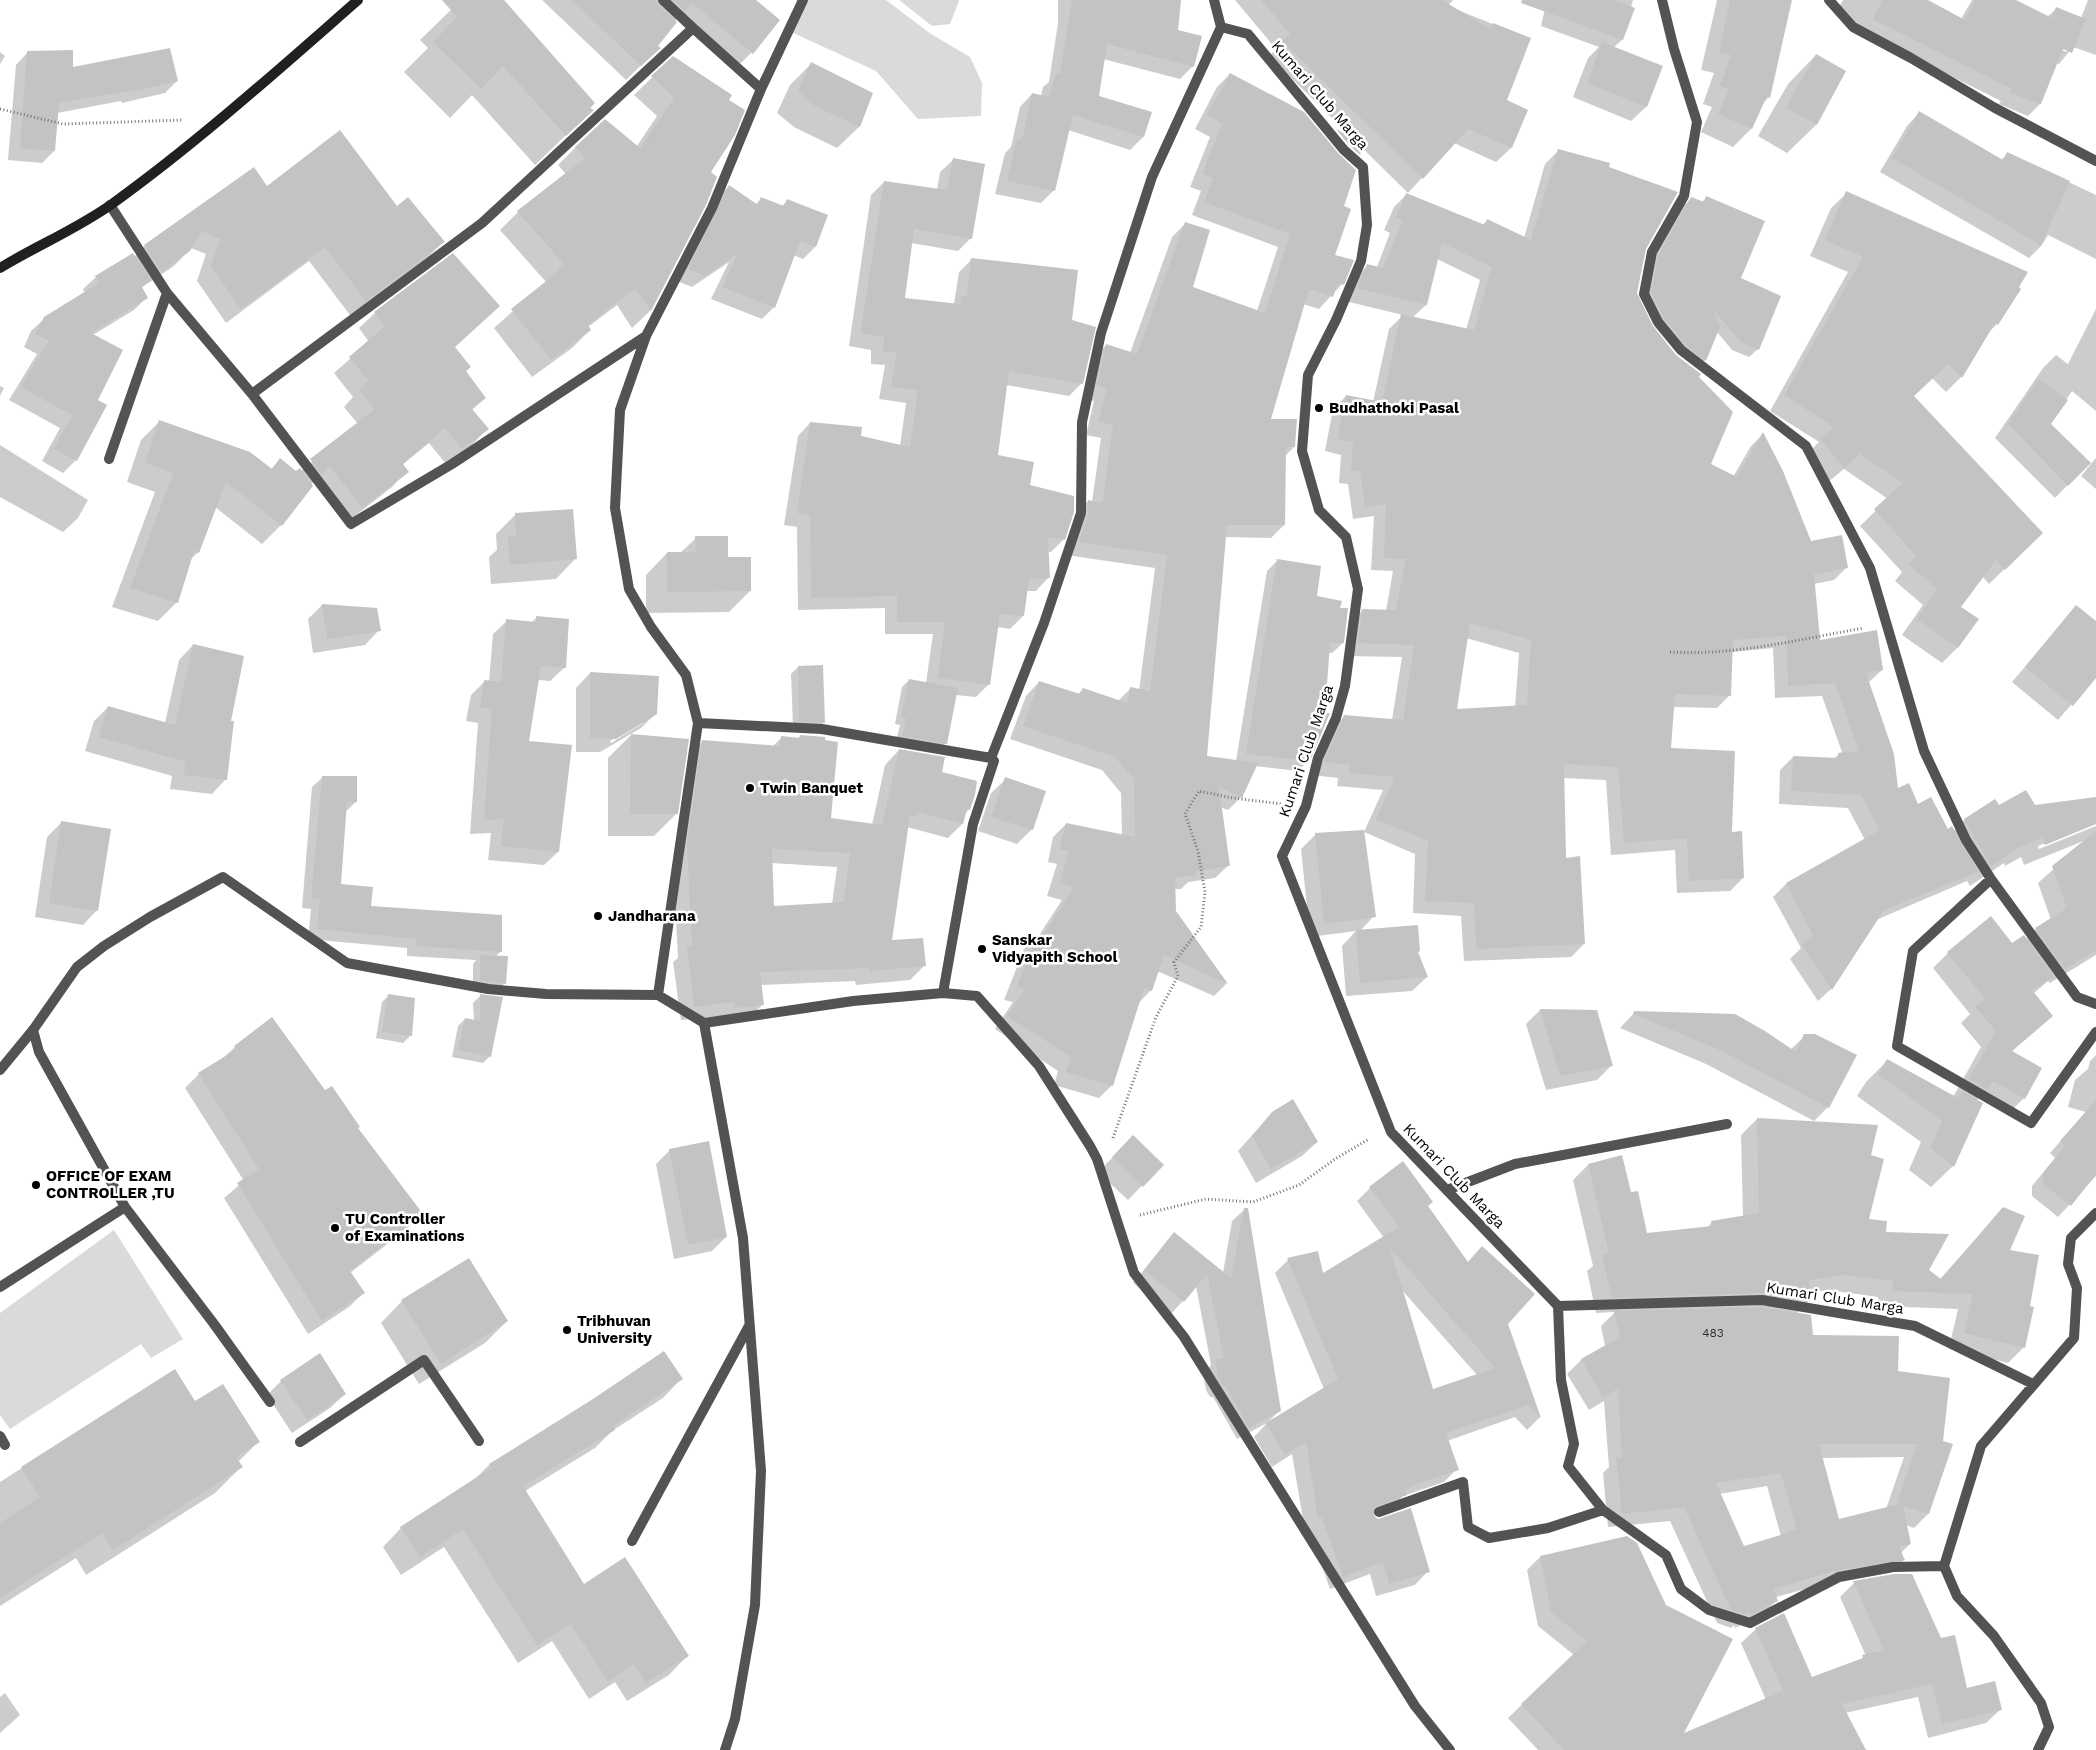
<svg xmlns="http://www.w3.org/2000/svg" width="2096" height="1750" font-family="'Work Sans',sans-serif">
  <rect width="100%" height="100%" fill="#fff"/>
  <path fill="#dadada" d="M 797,0 L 886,0 L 931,34 L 970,57 L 982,83 L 981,116 L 918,119 L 876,71 L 789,31 Z
    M 899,0 L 959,0 L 959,1 L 950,24 L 932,26 Z
    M 114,1230 L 183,1339 L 151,1358 L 141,1344 L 10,1429 L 0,1415 L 0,1313 Z"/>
  <path fill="#0003" fill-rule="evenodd" d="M 461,0 L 502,0 L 592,110 L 535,165 L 472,95 L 450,118 L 404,72 L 428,48 L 420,40 Z
    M 542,0 L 754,0 L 756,48 L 741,63 L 731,63 L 677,18 L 657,46 L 659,48 L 626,80 Z
    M 1058,0 L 1181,0 L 1176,31 L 1193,66 L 1180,79 L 1103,59 L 1098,96 L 1150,113 L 1143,137 L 1130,150 L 1068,130 L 1054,190 L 1041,203 L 995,194 L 1005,153 L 1011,147 L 1020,107 L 1032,94 L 1041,96 L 1043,87 L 1049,82 L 1058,23 Z
    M 1235,0 L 1453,0 L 1448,6 L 1530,39 L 1505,101 L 1527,110 L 1511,148 L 1496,162 L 1454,143 L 1408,193 L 1269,56 L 1276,49 Z
    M 1547,0 L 1633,0 L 1622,40 L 1613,48 L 1662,67 L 1646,107 L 1631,121 L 1573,97 L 1588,58 L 1599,47 L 1541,26 Z
    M 1717,0 L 1791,0 L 1769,97 L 1761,105 L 1751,129 L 1733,147 L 1701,132 L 1712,107 L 1703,104 L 1714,73 L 1701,70 Z
    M 1843,0 L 1925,0 L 1961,19 L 1972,0 L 2013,0 L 2047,17 L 2057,8 L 2081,18 L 2088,0 L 2096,0 L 2096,55 L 2073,47 L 2059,64 L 2056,63 L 2040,104 L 2028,116 L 1999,104 L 2001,101 L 1861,31 L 1835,14 ZM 2057,46 L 2067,50 L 2067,52 L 2057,48 Z
    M 0,52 L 5,56 L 0,64 Z
    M 27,53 L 72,69 L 177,81 L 165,93 L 122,103 L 121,101 L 57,113 L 54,151 L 42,163 L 8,160 L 16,65 Z
    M 1816,55 L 1844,71 L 1816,125 L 1787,153 L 1758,136 L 1788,84 Z
    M 673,57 L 727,100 L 709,172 L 705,205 L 650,311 L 632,328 L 617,305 L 588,327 L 590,330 L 572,348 L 532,377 L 494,328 L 546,282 L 500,230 L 518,212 L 566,174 L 558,165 L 576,147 L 637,146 L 657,116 L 634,95 Z
    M 811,64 L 871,93 L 859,127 L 837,148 L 794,127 L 777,113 L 790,85 Z
    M 1230,74 L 1342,207 L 1333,256 L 1342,284 L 1319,309 L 1303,304 L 1269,420 L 1294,447 L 1285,456 L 1284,525 L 1271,538 L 1225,537 L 1206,757 L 1236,761 L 1267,571 L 1278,560 L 1316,597 L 1339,609 L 1343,643 L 1332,653 L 1328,653 L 1309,760 L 1298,771 L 1255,766 L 1241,797 L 1228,810 L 1220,807 L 1229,865 L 1215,878 L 1188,882 L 1181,889 L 1174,889 L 1174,911 L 1226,984 L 1214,996 L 1157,971 L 1151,990 L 1138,1004 L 1112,1085 L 1099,1098 L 1054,1085 L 1058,1071 L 995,1029 L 1013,1002 L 1004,1000 L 1024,949 L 1038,937 L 1062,900 L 1047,896 L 1057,864 L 1048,862 L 1053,837 L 1066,824 L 1122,836 L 1121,793 L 1102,770 L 1010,739 L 1026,696 L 1039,682 L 1077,695 L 1083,689 L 1118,701 L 1130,689 L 1139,691 L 1155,568 L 1066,555 L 1075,514 L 1088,501 L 1092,502 L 1101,438 L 1086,435 L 1094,401 L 1084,399 L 1093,358 L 1106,345 L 1130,353 L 1172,237 L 1185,224 L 1191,288 L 1257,311 L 1278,247 L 1192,215 L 1201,191 L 1190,187 L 1210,137 L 1195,129 L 1217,87 Z
    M 1919,113 L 2001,160 L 2008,153 L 2096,195 L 2096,259 L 2048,235 L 2042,245 L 2029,258 L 1880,172 L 1907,126 Z
    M 1558,151 L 1608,168 L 1645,248 L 1636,293 L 1652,327 L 1675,355 L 1698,377 L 1709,465 L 1733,477 L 1751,446 L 1763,434 L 1810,543 L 1847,567 L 1834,580 L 1814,584 L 1819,641 L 1882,670 L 1868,683 L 1897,790 L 1947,830 L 1953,831 L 1964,820 L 1994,800 L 1998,807 L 2034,807 L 2096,798 L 2096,823 L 2038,846 L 2039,849 L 2096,826 L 2096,955 L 2050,983 L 2048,981 L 2033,994 L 2051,1016 L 2011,1052 L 2024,1098 L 2009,1113 L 1980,1097 L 1976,1101 L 1981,1104 L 1953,1166 L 1931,1187 L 1909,1170 L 1921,1142 L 1857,1096 L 1866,1082 L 1888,1060 L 1953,1097 L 1981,1047 L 1961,1023 L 1970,1014 L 1933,968 L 1948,953 L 2011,944 L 2025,940 L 2036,929 L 2051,920 L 2038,883 L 2086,840 L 2024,865 L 2021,857 L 2005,866 L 2004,863 L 1970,886 L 1967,881 L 1876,920 L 1831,989 L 1818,1001 L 1790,959 L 1801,948 L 1773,897 L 1786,884 L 1865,840 L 1848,808 L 1779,804 L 1780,770 L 1793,757 L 1833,759 L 1842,752 L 1822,696 L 1775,698 L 1773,648 L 1731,652 L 1730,695 L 1717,708 L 1673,707 L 1670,749 L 1731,833 L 1743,878 L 1730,891 L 1677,893 L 1675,850 L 1611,855 L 1606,780 L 1563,778 L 1565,859 L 1584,944 L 1571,957 L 1464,961 L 1461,916 L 1413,913 L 1415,854 L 1364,832 L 1383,790 L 1337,786 L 1338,778 L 1312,775 L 1331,729 L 1345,716 L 1392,720 L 1402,657 L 1345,656 L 1350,623 L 1363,610 L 1386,611 L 1393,571 L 1371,570 L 1374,516 L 1353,519 L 1348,484 L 1339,483 L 1341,455 L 1325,451 L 1333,409 L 1346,396 L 1373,402 L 1389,329 L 1403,315 L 1345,301 L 1355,278 L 1368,265 L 1377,267 L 1390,233 L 1384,230 L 1394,207 L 1407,194 L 1482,225 L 1488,220 L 1524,238 L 1545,164 ZM 1437,259 L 1480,280 L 1466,330 L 1412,318 L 1426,305 ZM 1466,638 L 1519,653 L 1515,707 L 1455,710 Z
    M 953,160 L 971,238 L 958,251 L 911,243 L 903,299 L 954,304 L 959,272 L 972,259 L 1071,321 L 1082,383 L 1069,396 L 1006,385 L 996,456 L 1028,486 L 1064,539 L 1051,552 L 1047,552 L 1048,578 L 1036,591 L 1026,591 L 1023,616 L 1010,629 L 997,627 L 989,684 L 976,697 L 956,695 L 946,743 L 939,750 L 896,742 L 900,725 L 895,724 L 902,687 L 909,680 L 926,683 L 933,634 L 885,634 L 885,608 L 798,610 L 797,527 L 784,525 L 798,436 L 810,423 L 900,446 L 906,403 L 879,399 L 885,365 L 871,364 L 871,350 L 849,346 L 871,195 L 884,182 L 937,190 L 940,172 Z
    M 729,186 L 755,205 L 762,198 L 781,207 L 787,201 L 815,247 L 803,259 L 793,255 L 774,307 L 762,319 L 711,299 L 729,262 L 692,287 L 677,281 L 717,198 Z
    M 266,188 L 397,208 L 443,242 L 428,257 L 350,315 L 309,261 L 226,323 L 197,281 L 206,254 L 191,248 L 174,266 L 141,288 L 147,297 L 134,310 L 93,335 L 96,400 L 76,460 L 63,473 L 42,461 L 60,428 L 9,400 L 37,354 L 24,347 L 31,331 L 45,318 L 85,293 L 83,289 L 96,277 L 134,257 L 145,246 Z
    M 1847,193 L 1997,324 L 1987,334 L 1961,377 L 1946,392 L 1932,378 L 1913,397 L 2026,548 L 1989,584 L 1982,576 L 1959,607 L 1977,620 L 1957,648 L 1942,663 L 1902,635 L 1923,605 L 1895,581 L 1902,572 L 1860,526 L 1888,499 L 1844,469 L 1828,482 L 1806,455 L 1819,442 L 1770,411 L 1848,272 L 1810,256 L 1831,208 Z
    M 1707,197 L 1739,279 L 1758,349 L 1749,357 L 1732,350 L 1717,332 L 1705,360 L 1697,368 L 1677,353 L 1655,327 L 1643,302 L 1650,264 L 1682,207 L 1691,199 L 1701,203 Z
    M 2096,309 L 2096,411 L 2072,391 L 2050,424 L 2089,463 L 2055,498 L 1995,438 L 2043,368 L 2056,355 L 2068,364 Z
    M 375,313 L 454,348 L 465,371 L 484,398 L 471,411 L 487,429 L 472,445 L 446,464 L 429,443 L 402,465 L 407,471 L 392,487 L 346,523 L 314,481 L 281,525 L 262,544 L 215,507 L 198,552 L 189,561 L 177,602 L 158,621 L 112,607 L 155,492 L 127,482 L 141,440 L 160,421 L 270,470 L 280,460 L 296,472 L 301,471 L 358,424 L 344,407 L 353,397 L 334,373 L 369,342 L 359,328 Z
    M 0,386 L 4,388 L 0,396 Z
    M 0,445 L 88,500 L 78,518 L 63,532 L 0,497 Z
    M 2096,458 L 2096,489 L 2081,476 Z
    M 515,515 L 575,559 L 556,579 L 491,584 L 489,557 L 497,550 L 496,534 Z
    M 696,538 L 727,558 L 750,591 L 729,612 L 646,613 L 646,575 L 667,553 L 680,553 Z
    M 322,605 L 376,610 L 379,630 L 365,645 L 313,653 L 308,619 Z
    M 2076,606 L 2096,623 L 2096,676 L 2058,720 L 2012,682 Z
    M 537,617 L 564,668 L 550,681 L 538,680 L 527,742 L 558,852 L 544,865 L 488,860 L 491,833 L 470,834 L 478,723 L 466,721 L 471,695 L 485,681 L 489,682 L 493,634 L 507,621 L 531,623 Z
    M 193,645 L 229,722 L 226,779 L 212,794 L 170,789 L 172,776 L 85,751 L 94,721 L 108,707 L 165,723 L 179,660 Z
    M 798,667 L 824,722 L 817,729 L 793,727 L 791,674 Z
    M 590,673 L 656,713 L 641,728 L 600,752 L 576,752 L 576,688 ZM 643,720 L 643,723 L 611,743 L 610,741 Z
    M 631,735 L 677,813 L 654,836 L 608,836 L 608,758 Z
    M 800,736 L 830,819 L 872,825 L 885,765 L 899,750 L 940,773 L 969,809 L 965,814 L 962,824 L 948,838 L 907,827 L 890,942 L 924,966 L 910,980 L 856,985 L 855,981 L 760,985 L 762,1005 L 748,1019 L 720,1016 L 681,1020 L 673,962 L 678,958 L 673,859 L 689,755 L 703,741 L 772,747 L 781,738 L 797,739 ZM 771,863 L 837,867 L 832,904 L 773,907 Z
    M 323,777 L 356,802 L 345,812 L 340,886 L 370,907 L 501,951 L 495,957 L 505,983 L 498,990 L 473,987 L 473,964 L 476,960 L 407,956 L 407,948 L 308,939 L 311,909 L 302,908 L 312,787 Z
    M 1006,779 L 1032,829 L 1017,844 L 978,831 L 991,793 Z
    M 62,822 L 97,910 L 83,925 L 35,917 L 47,837 Z
    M 1316,834 L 1374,916 L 1360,931 L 1419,951 L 1417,953 L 1427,977 L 1412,991 L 1346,996 L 1342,946 L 1356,931 L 1310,937 L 1301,849 Z
    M 389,995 L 414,999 L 410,1036 L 403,1043 L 376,1038 L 382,1002 Z
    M 480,996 L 490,1056 L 483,1063 L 452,1057 L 458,1026 L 465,1019 L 474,1021 L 473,1003 Z
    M 1540,1010 L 1611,1066 L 1597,1080 L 1546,1090 L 1526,1024 Z
    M 1634,1013 L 1790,1050 L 1805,1036 L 1828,1107 L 1814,1121 L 1706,1064 L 1620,1028 Z
    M 235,1047 L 325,1092 L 357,1129 L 422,1214 L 408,1228 L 350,1273 L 363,1293 L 349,1307 L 308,1334 L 224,1198 L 244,1181 L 185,1088 L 199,1074 L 222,1059 Z
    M 2096,1055 L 2096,1176 L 2058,1217 L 2032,1196 L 2032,1186 L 2055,1158 L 2050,1153 L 2086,1112 L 2068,1107 L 2075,1080 L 2088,1069 L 2090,1061 Z
    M 1272,1113 L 1317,1142 L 1302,1156 L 1256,1183 L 1238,1151 Z
    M 1757,1119 L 1877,1126 L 1869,1156 L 1867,1220 L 1940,1279 L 2004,1208 L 2024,1347 L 2008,1363 L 1949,1348 L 1958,1309 L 1878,1306 L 1878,1297 L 1828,1290 L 1808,1293 L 1809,1301 L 1796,1314 L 1812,1337 L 1897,1372 L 1942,1442 L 1951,1445 L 1928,1514 L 1914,1528 L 1906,1525 L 1910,1544 L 1901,1553 L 1904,1560 L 1890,1573 L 1823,1584 L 1776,1597 L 1777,1600 L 1763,1614 L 1735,1628 L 1734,1625 L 1731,1628 L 1717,1623 L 1670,1521 L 1608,1527 L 1603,1473 L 1609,1467 L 1604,1401 L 1589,1410 L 1567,1374 L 1581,1360 L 1605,1346 L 1601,1326 L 1615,1312 L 1596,1313 L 1587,1271 L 1593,1266 L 1573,1180 L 1588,1165 L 1630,1194 L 1646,1234 L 1707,1228 L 1712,1222 L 1743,1217 L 1741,1135 ZM 1904,1457 L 1886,1509 L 1839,1520 L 1821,1458 ZM 1767,1486 L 1781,1536 L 1744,1548 L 1719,1494 Z
    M 670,1150 L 726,1237 L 712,1251 L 674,1259 L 656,1164 Z
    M 1119,1151 L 1162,1165 L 1128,1200 L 1098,1172 Z
    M 1370,1188 L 1427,1207 L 1507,1323 L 1540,1417 L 1527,1430 L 1515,1417 L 1447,1441 L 1457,1469 L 1444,1482 L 1403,1496 L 1392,1508 L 1372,1516 L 1428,1571 L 1415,1585 L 1376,1596 L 1370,1574 L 1330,1589 L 1309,1530 L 1305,1531 L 1292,1454 L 1272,1467 L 1254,1437 L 1267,1423 L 1237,1439 L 1213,1397 L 1210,1397 L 1206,1390 L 1203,1373 L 1211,1365 L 1196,1286 L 1171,1314 L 1133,1283 L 1174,1234 L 1223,1273 L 1232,1221 L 1245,1209 L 1279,1411 L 1267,1423 L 1324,1389 L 1275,1273 L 1288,1260 L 1322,1275 L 1384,1238 L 1357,1201 ZM 1401,1289 L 1477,1375 L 1432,1391 Z
    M 402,1301 L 507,1321 L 485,1343 L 419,1384 L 381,1323 Z
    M 174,1371 L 195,1403 L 258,1442 L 238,1462 L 241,1467 L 215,1493 L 86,1575 L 76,1558 L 0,1606 L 0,1482 Z
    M 681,1379 L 663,1398 L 612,1431 L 595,1448 L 525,1491 L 583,1585 L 687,1656 L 669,1675 L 627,1701 L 615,1682 L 589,1699 L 552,1641 L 518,1663 L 444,1547 L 401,1575 L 383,1547 L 401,1528 L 472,1482 L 489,1465 Z
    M 281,1381 L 345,1394 L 330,1408 L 292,1433 L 267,1395 Z
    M 1627,1537 L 1681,1736 L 1722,1750 L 1538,1750 L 1508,1718 L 1574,1655 L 1538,1626 L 1527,1570 L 1540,1557 Z
    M 1854,1583 L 1940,1640 L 1966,1689 L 2001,1709 L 1986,1723 L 1928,1738 L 1918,1697 L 1845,1713 L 1864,1750 L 1744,1750 L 1766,1700 L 1741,1643 L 1756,1629 L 1811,1679 L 1858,1662 L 1866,1656 L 1840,1597 Z
    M 5,1693 L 20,1715 L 0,1733 L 0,1697 Z"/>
  <path fill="#c3c3c3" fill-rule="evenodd" d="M 442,0 L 504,0 L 595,103 L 590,108 L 594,110 L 566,136 L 503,66 L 481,89 L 433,42 L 457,17 Z
    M 572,0 L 656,0 L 658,5 L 677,22 L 658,46 L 661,48 L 641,66 Z
    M 673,0 L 756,0 L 780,20 L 753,54 L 692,3 L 685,11 Z
    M 1072,0 L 1181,0 L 1178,30 L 1202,36 L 1194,67 L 1107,44 L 1099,96 L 1152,112 L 1144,137 L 1073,115 L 1055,191 L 1007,181 L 1017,139 L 1022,140 L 1032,93 L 1049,97 L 1056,73 L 1060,74 Z
    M 1261,0 L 1442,0 L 1490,29 L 1493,23 L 1531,38 L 1507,100 L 1528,110 L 1512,148 L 1468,129 L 1423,179 L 1282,41 L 1290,34 Z
    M 1522,0 L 1613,0 L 1635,8 L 1623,40 L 1521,3 Z
    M 1730,0 L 1792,0 L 1770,98 L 1767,96 L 1752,129 L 1718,114 L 1729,89 L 1720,86 L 1731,55 L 1719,52 Z
    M 1882,0 L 1928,0 L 1965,20 L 1975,0 L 2016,0 L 2052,18 L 2056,7 L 2086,19 L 2072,53 L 2063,49 L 2041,104 L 2010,93 L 2012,89 L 1873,19 Z
    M 1602,42 L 1663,66 L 1647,107 L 1587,83 Z
    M 170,48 L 178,81 L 133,92 L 133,90 L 59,103 L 55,151 L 20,148 L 27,51 L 73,50 L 73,67 Z
    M 1816,54 L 1846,71 L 1817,125 L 1786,107 Z
    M 673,56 L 732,95 L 729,100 L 745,110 L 735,135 L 711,172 L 717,177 L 706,205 L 651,311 L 635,288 L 588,325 L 591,330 L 551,360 L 511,309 L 559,271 L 558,269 L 564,264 L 517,211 L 585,158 L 575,147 L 605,119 L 640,148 L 674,98 L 651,76 Z
    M 811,62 L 873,93 L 860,127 L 815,106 L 798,91 Z
    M 1230,73 L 1304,112 L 1339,154 L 1356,170 L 1344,206 L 1351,209 L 1335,255 L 1354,260 L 1344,285 L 1338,283 L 1333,297 L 1309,289 L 1271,419 L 1297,419 L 1295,447 L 1286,447 L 1285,525 L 1227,525 L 1207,756 L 1258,763 L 1242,798 L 1219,787 L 1230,866 L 1196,871 L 1196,876 L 1175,877 L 1176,911 L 1228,984 L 1164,955 L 1152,991 L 1144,988 L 1113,1086 L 1066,1072 L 1071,1057 L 1007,1016 L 1025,989 L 1017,986 L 1037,935 L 1042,937 L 1074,887 L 1060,883 L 1069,851 L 1060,849 L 1066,823 L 1135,837 L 1134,779 L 1115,757 L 1023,726 L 1039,681 L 1080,694 L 1083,688 L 1127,703 L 1130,687 L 1150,691 L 1167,555 L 1079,542 L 1088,515 L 1088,500 L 1101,503 L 1103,499 L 1113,425 L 1098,422 L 1107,388 L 1097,386 L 1106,344 L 1137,354 L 1185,222 L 1210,230 L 1193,287 L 1265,313 L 1290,234 L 1204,202 L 1213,178 L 1202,174 L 1222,124 L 1207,115 Z
    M 1919,111 L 2003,160 L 2007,152 L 2070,181 L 2041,245 L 1892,158 Z
    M 1336,129 L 1364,144 L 1360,155 L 1349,145 Z
    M 340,130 L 397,206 L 408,197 L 445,242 L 443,243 L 366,301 L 325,247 L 241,309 L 211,266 L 220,239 L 202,231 L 190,251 L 162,272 L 144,245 L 254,167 L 267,186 Z
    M 1558,149 L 1610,163 L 1609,167 L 1678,192 L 1646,249 L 1637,293 L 1653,326 L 1676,355 L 1701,374 L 1699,377 L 1733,412 L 1711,464 L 1737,477 L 1763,432 L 1783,471 L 1811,541 L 1842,535 L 1848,568 L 1814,574 L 1820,640 L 1877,630 L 1883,670 L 1866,673 L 1894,754 L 1898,788 L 1909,783 L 1918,804 L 1931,797 L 1948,829 L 1952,826 L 1978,872 L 1884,910 L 1832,990 L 1802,945 L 1813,935 L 1786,883 L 1880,830 L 1861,795 L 1791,791 L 1793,756 L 1838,758 L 1838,753 L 1859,751 L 1835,683 L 1788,686 L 1786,636 L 1733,640 L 1731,696 L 1675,694 L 1671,748 L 1735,751 L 1732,832 L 1742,831 L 1744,878 L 1689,881 L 1687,838 L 1624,843 L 1618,767 L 1564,764 L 1566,858 L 1580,856 L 1585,944 L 1476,949 L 1474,903 L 1425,901 L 1428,841 L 1376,819 L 1395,777 L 1349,773 L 1350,765 L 1324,762 L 1344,715 L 1403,720 L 1414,645 L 1358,643 L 1362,609 L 1396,610 L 1406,559 L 1384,558 L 1386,504 L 1365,507 L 1360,471 L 1351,470 L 1353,442 L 1337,439 L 1346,395 L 1382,402 L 1401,314 L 1474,330 L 1492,267 L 1442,243 L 1427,305 L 1357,288 L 1367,264 L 1383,268 L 1403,220 L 1396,217 L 1406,193 L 1485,225 L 1487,219 L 1531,240 ZM 1470,623 L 1531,640 L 1527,705 L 1457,709 Z
    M 953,158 L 985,164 L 972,239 L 914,229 L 905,298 L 960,304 L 961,296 L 967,296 L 971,258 L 1078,270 L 1072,320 L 1096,327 L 1083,384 L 1009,371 L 998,455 L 1034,462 L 1030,485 L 1074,496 L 1074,512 L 1065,540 L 1048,537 L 1050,578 L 1029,579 L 1024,616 L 1000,614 L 990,685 L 938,678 L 945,622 L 897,622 L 897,596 L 811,598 L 810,515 L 797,513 L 810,422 L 862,427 L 861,436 L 910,447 L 918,390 L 891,387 L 897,352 L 883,352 L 884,337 L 861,333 L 863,317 L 884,181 L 947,190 Z
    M 729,185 L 758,205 L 761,197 L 784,206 L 787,199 L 828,215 L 816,247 L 800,241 L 775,308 L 722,287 L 738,253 L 705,276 L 688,269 Z
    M 1846,191 L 2028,272 L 2019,287 L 2021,289 L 1998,325 L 1995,323 L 1962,378 L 1948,364 L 1914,396 L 2043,533 L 2005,570 L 1996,560 L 1961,607 L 1979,619 L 1958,648 L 1917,619 L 1937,589 L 1909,565 L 1916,556 L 1874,509 L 1903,483 L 1860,454 L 1844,468 L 1820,439 L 1834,427 L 1784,395 L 1863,257 L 1825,240 Z
    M 1706,196 L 1765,221 L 1741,278 L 1781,296 L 1759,350 L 1741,342 L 1714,311 L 1720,327 L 1706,361 L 1686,345 L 1664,318 L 1651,293 L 1659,254 L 1691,197 L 1704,202 Z
    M 133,253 L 151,280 L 142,287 L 148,298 L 91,333 L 123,350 L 98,400 L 107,405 L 77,461 L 54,449 L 72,415 L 20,387 L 49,341 L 35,334 L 44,317 L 99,283 L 95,276 Z
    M 453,253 L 500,306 L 455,347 L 471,367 L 466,371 L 486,398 L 472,409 L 489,429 L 462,449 L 445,428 L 403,464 L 409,472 L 362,508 L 330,466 L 322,475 L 310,459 L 375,409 L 359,390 L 369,381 L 349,357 L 385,326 L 374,312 Z
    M 2038,379 L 2068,400 L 2051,424 L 2091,463 L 2068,486 L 2008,424 Z
    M 159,420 L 250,452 L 272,469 L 280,458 L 296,471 L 300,468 L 313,486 L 282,526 L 226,482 L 199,553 L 194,551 L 178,603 L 130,588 L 173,473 L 145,463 Z
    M 573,509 L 577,559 L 510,565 L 508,536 L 516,536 L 515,513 Z
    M 695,536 L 728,536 L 728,557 L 751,557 L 751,591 L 667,592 L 667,552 L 696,552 Z
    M 1277,559 L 1321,566 L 1317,596 L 1342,601 L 1340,608 L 1348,608 L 1344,643 L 1330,643 L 1325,713 L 1330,713 L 1310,761 L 1246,754 Z
    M 322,604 L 377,608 L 381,631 L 327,639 Z
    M 2076,605 L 2096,621 L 2096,678 L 2073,706 L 2025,667 Z
    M 536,616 L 569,619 L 566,668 L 541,666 L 529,741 L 572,745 L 559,852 L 501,846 L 504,819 L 484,820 L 492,709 L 480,708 L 484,680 L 501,682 L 506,619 L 536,622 Z
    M 193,644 L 244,656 L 231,721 L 234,721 L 227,780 L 184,775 L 186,762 L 99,737 L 108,706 L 175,725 Z
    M 823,665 L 825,723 L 799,721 L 798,666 Z
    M 590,672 L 659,676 L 657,714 L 616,739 L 590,738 Z
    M 909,679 L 958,688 L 947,744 L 902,736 L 906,718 L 901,718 Z
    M 631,734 L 689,739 L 678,814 L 630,814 Z
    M 800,735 L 825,737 L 825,740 L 838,742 L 831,818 L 882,825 L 899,749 L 945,757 L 942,772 L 977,781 L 975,795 L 970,810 L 967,809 L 963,824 L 917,812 L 916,816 L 910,815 L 892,940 L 923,938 L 926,966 L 870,971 L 869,968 L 760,972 L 764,1005 L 734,1008 L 734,1002 L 694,1007 L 687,947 L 692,946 L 687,844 L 702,740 L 780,746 L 781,736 L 800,738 ZM 772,849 L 850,853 L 844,902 L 774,906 Z
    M 322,776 L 357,776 L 357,802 L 347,802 L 341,884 L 373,887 L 371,906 L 502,915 L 502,952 L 416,946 L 417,939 L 317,929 L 320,899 L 311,899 Z
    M 1005,777 L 1046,791 L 1033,830 L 991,817 Z
    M 2026,790 L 2035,805 L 2096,797 L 2096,824 L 2045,845 L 2042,837 L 2026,846 L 2025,844 L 1991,866 L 1964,819 L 1995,799 L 1999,805 Z
    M 61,821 L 111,829 L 98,911 L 49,903 Z
    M 1364,830 L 1376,917 L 1324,924 L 1315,833 Z
    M 2096,831 L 2096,950 L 2065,969 L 2035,928 L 2067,908 L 2052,866 Z
    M 1991,916 L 2012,943 L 2024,935 L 2054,977 L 2032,990 L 2053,1016 L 2012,1051 L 2042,1068 L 2025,1099 L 1993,1081 L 1988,1090 L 1969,1079 L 1996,1031 L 1975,1007 L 1985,999 L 1947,952 Z
    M 1418,925 L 1420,951 L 1418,952 L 1428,977 L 1360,983 L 1356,930 Z
    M 480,955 L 508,956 L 506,984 L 480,980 Z
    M 388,994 L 415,998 L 412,1036 L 382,1032 Z
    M 480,994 L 503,997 L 491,1057 L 458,1050 L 465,1018 L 480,1021 Z
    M 1540,1009 L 1597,1010 L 1613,1066 L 1560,1076 Z
    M 1634,1011 L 1735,1014 L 1765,1031 L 1796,1052 L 1804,1034 L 1815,1034 L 1857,1055 L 1829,1108 L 1720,1050 L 1633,1014 Z
    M 272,1017 L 325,1090 L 332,1086 L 360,1127 L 358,1128 L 423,1214 L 350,1271 L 365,1293 L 322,1321 L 237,1183 L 259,1169 L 198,1073 L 237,1049 L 234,1046 Z
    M 1887,1059 L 1958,1098 L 1962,1091 L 1983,1103 L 1954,1167 L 1930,1148 L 1942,1121 L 1878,1074 Z
    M 1293,1099 L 1318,1142 L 1271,1169 L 1252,1136 L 1272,1112 Z
    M 2096,1100 L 2096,1174 L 2071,1206 L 2043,1184 L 2043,1173 L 2065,1146 L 2060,1141 Z
    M 1757,1118 L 1878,1125 L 1871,1155 L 1884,1159 L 1869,1219 L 1887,1221 L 1886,1232 L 1949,1234 L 1929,1270 L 1941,1279 L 2003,1207 L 2025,1216 L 2010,1250 L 2039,1255 L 2030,1306 L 2034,1307 L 2025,1348 L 1964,1333 L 1973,1294 L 1893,1291 L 1893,1281 L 1844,1275 L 1809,1280 L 1810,1301 L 1762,1293 L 1612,1298 L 1602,1255 L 1609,1253 L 1588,1164 L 1622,1155 L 1631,1192 L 1638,1191 L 1647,1233 L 1712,1226 L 1711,1221 L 1759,1213 Z
    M 1133,1135 L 1164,1165 L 1143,1187 L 1112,1157 Z
    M 709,1141 L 727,1237 L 688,1245 L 669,1149 Z
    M 1403,1161 L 1433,1202 L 1428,1206 L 1468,1262 L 1482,1246 L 1535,1294 L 1508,1324 L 1541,1418 L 1528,1405 L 1446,1433 L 1459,1470 L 1411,1486 L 1411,1488 L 1405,1490 L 1407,1495 L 1374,1507 L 1373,1515 L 1378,1519 L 1411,1508 L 1430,1572 L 1389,1584 L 1383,1562 L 1343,1577 L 1322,1518 L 1318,1518 L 1306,1442 L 1285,1455 L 1266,1423 L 1338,1379 L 1287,1258 L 1318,1251 L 1323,1273 L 1399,1227 L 1369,1187 ZM 1390,1248 L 1495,1368 L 1433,1389 Z
    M 1244,1208 L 1248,1208 L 1281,1411 L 1249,1428 L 1225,1385 L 1223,1386 L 1218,1378 L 1215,1360 L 1224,1358 L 1207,1274 L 1184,1302 L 1144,1270 L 1174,1232 L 1231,1278 Z
    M 469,1258 L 508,1321 L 441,1364 L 401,1300 Z
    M 1762,1307 L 1811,1315 L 1813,1335 L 1899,1336 L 1898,1371 L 1950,1378 L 1943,1441 L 1953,1444 L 1929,1514 L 1903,1506 L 1911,1544 L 1899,1547 L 1905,1560 L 1838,1570 L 1773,1589 L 1778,1601 L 1750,1615 L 1748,1611 L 1746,1614 L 1731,1610 L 1684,1507 L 1622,1514 L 1616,1458 L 1622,1458 L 1618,1389 L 1603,1397 L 1581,1359 L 1620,1337 L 1614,1311 ZM 1819,1444 L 1917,1444 L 1897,1503 L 1899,1504 L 1839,1519 ZM 1781,1473 L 1797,1530 L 1744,1546 L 1716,1483 Z
    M 664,1351 L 683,1379 L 613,1426 L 615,1430 L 523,1486 L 584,1584 L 625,1557 L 689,1656 L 646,1683 L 634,1664 L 608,1681 L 571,1624 L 537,1645 L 463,1529 L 420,1557 L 400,1527 L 491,1468 L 489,1464 L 593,1399 Z
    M 320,1353 L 346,1394 L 307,1420 L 280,1380 Z
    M 175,1369 L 195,1401 L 223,1384 L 260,1442 L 236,1457 L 243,1467 L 113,1550 L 102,1533 L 0,1598 L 0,1523 L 40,1497 L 21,1467 Z
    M 1627,1536 L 1637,1543 L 1666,1605 L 1733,1639 L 1684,1733 L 1783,1691 L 1755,1628 L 1784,1613 L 1812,1677 L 1863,1658 L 1862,1655 L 1884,1650 L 1853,1581 L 1894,1574 L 1912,1574 L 1941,1638 L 1955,1635 L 1967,1688 L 1995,1681 L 2002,1710 L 1942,1724 L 1932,1684 L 1842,1704 L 1866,1750 L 1564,1750 L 1521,1704 L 1587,1641 L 1551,1612 L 1540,1556 Z"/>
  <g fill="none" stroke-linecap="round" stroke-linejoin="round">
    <path stroke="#757575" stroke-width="3" stroke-dasharray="1 2.5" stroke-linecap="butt" d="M 0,109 L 63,124 L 182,120
      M 1670,652 C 1735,656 1800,639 1864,628
      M 1113,1138 L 1156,1017 L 1178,976 L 1174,962 L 1201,927 L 1205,892 L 1198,851 L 1185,814 L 1199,791 L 1233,798 L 1282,804
      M 1140,1215 L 1206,1199 L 1253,1202 L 1299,1185 L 1335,1159 L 1369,1139"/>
    <path stroke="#535353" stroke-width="10" d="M 704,1023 L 743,1238 L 761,1471 L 755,1605 L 735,1719 L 725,1750
      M 33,1030 L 39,1052 L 125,1207 L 214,1324 L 270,1402
      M 1447,1190 L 1515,1164 L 1727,1124
      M 0,1287 L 125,1207
      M 0,1436 L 5,1445
      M 300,1442 L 424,1360 L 479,1441
      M 632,1541 L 749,1326"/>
    <path stroke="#535353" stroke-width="10" d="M 803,0 L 761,89 L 712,208 L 646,336 L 620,410 L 615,508 L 629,589 L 651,627 L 686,675 L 698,723 L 822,729 L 991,758 L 1044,623 L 1081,513 L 1082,422 L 1101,333 L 1152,177 L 1221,27 L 1214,0
      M 1662,0 L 1674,49 L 1697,122 L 1684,196 L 1652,252 L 1644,294 L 1658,322 L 1681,350 L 1806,446 L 1870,568 L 1924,751 L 1966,840 L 1991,879 L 2077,997 L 2096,1004
      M 1829,0 L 1853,27 L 1911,58 L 1995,108 L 2096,161
      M 1221,27 L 1248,34 L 1344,150 L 1363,167 L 1367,225 L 1361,261 L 1336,320 L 1308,375 L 1302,451 L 1319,510 L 1346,537 L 1358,589 L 1345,686 L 1336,718 L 1318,758 L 1306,806 L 1282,856 L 1391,1132 L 1558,1306 L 1762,1300 L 1915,1326 L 2033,1384
      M 693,28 L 761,89
      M 110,205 L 167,293 L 252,394
      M 646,336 L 452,464 L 351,524 L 252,394 L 482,223 L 693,28 L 663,0
      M 109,459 L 167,293
      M 698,723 L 658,995 L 704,1023 L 853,1001 L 943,993 L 977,996 L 1039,1066 L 1090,1146 L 1097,1159 L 1134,1273 L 1184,1337 L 1415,1706 L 1450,1750
      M 1991,879 L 1913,951 L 1897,1046 L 2031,1123 L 2096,1032
      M 943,993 L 973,824 L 994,761 L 991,758
      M 0,1070 L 33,1030 L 77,967 L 104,946 L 150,917 L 223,877 L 347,963 L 488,989 L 546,994 L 658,995
      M 1558,1306 L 1561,1380 L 1574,1444 L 1568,1466 L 1603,1510 L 1666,1555 L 1681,1589 L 1709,1610 L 1750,1623 L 1839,1577 L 1893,1567 L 1944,1566
      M 1379,1512 L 1463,1482 L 1468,1527 L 1489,1538 L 1548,1528 L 1603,1510
      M 2038,1750 L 2049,1727 L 2041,1703 L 1994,1636 L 1957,1596 L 1944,1566 L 1981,1446 L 2074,1338 L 2077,1288 L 2068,1264 L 2071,1238 L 2096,1213"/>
    <path stroke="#202020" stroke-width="10" d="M 0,268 C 36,246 77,229 112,204 C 198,142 278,70 358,0"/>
  </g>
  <g fill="#000" stroke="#fff" stroke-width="2">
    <circle cx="1319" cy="408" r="5"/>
    <circle cx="750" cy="788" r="5"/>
    <circle cx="598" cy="916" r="5"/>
    <circle cx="982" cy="949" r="5"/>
    <circle cx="36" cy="1185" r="5"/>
    <circle cx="335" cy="1228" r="5"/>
    <circle cx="567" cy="1330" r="5"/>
  </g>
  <g text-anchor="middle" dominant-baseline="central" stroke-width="5" stroke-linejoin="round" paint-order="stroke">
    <g font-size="12" fill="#313131">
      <text x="1713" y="1333">483</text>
    </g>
    <g font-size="15" fill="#000" stroke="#fff">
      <text transform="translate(1320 95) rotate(49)">Kumari Club Marga</text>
      <text transform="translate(1306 751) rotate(-71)">Kumari Club Marga</text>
      <text transform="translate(1454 1176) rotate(46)">Kumari Club Marga</text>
      <text transform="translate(1835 1298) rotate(9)">Kumari Club Marga</text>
    </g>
    <g font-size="15" font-weight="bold" fill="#000" stroke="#fff" text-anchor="start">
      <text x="1329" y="408">Budhathoki Pasal</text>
      <text x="760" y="788">Twin Banquet</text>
      <text x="608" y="916">Jandharana</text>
      <text x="992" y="940">Sanskar<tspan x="992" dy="17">Vidyapith School</tspan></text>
      <text x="46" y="1176">OFFICE OF EXAM<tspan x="46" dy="17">CONTROLLER ,TU</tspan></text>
      <text x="345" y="1219">TU Controller<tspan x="345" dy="17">of Examinations</tspan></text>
      <text x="577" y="1321">Tribhuvan<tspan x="577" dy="17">University</tspan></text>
    </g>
  </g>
</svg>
